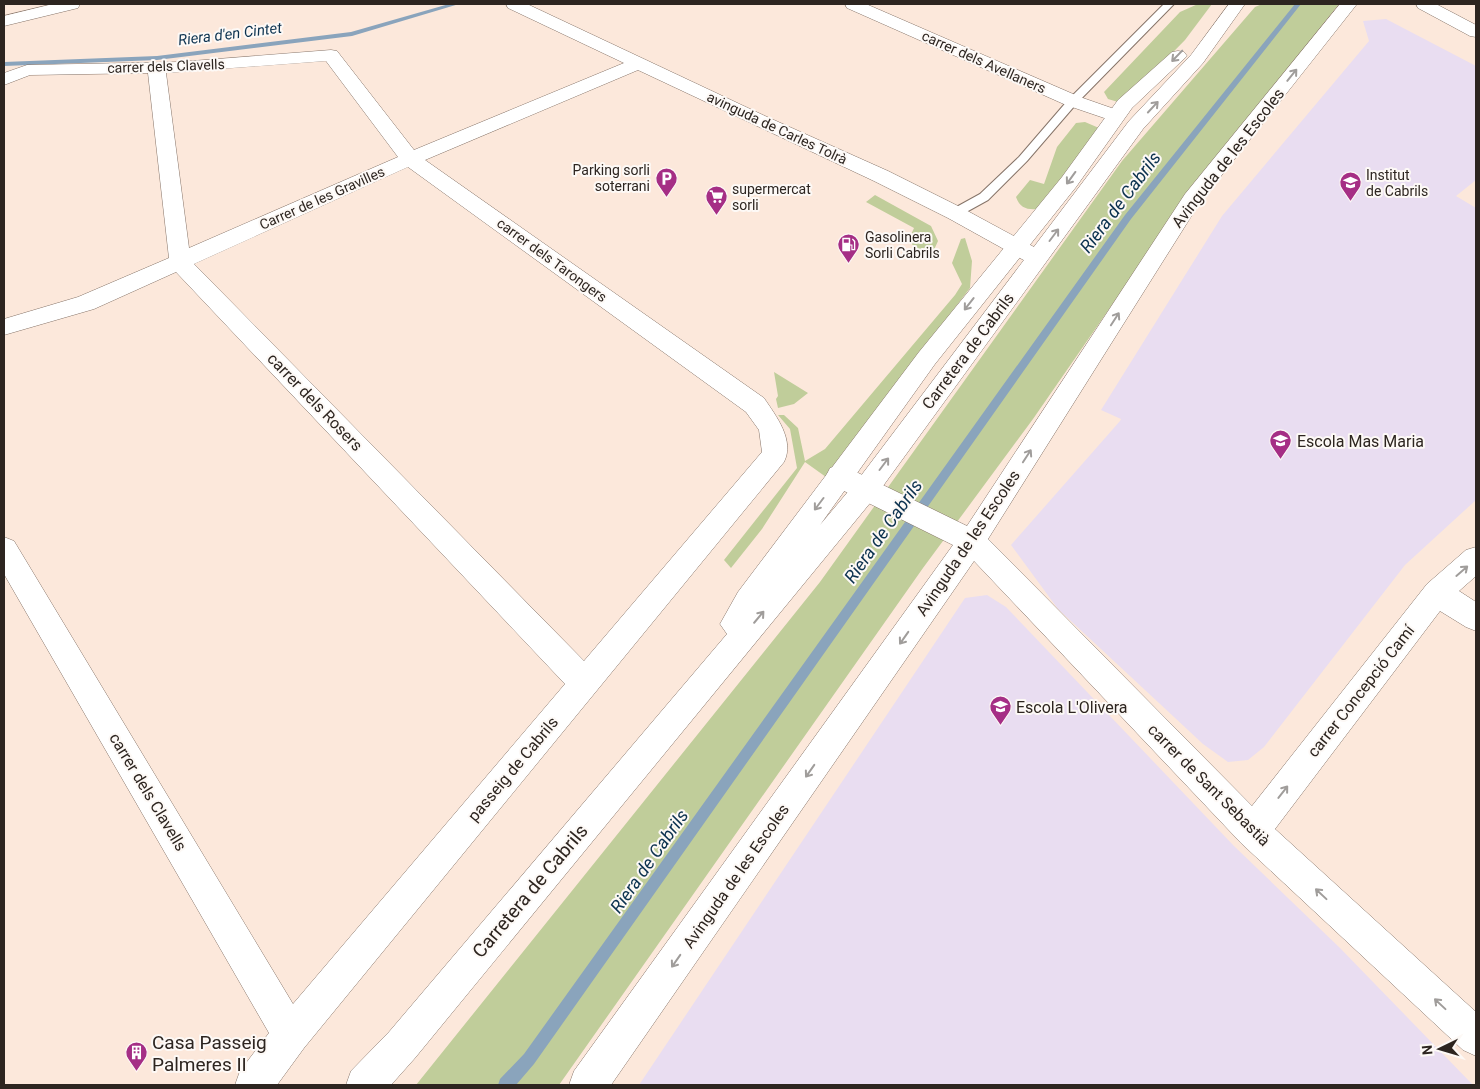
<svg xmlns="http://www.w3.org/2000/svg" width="1480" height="1089" font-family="Roboto,sans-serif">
  <rect width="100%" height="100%" fill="#fce8db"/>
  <path fill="#e9ddf1" d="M 1386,19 L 1476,66 L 1476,180 L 1456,196 L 1476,208 L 1476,500 L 1405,565 L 1264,747 L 1248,760 L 1228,762 L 1203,744 L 1058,609 L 1011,545 L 1120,421 L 1121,419 L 1101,410 L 1222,216 L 1369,41 L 1363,21 Z
    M 987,595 L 1006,607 L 1234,846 L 1340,948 L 1473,1085 L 639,1085 L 965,598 Z"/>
  <path fill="#c0cd9a" d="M 1198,4 L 1212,4 L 1185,40 L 1127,99 L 1118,102 L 1108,99 L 1104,92 L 1180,12 Z
    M 1262,4 L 1339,4 L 1186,198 L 1033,419 L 923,568 L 559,1085 L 416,1085 L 820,582 L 1122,161 L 1255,7 Z
    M 1085,122 L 1099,128 L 1099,133 L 1038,209 C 1027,210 1020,208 1016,197 L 1030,180 L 1044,184 L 1057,147 L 1076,123 Z
    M 875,195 L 931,226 L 938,241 L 933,252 L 929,251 L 924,254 L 908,241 L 914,228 L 866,202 Z
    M 965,238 L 972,261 L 970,288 L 826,477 L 805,462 L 762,529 L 731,568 L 724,560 L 797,468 L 790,429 L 778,415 L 784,415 L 798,428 L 805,461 L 825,449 L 955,295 L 962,284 L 952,263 L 961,239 Z
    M 774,372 L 808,393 L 794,404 L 778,408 L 776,399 L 778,396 Z"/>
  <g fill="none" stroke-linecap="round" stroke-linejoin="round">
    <path fill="#8aa4bc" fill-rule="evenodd" d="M 449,4 L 459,4 L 352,36 L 157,60 L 4,66 L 4,62 L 157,56 L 351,32 Z
      M 1295,4 L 1301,4 L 1131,219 L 534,1064 L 516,1085 L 498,1085 L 500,1079 L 524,1054 L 1125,215 Z"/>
    <defs>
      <path id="service" d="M 1164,4 L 1174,4 L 1077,103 L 1027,161 L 988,200 L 959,216 L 951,216 L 949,213 L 951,210 L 980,194 L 1019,157 L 1069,99 Z"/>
      <path id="minor" d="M 53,4 L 80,4 L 78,8 L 4,26 L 4,16 Z
        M 506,4 L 527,4 L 765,116 L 888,171 L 962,208 L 1045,253 L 1048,258 L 1045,263 L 1037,265 L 1029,263 L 948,218 L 874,181 L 638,70 L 425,160 L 764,398 C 776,416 795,440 784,462 L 304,1048 L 277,1085 L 235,1085 L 240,1071 L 269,1033 L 4,574 L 4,537 L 14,541 L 293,1004 L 565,684 L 176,272 L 94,309 L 4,335 L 4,319 L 78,297 L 169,258 L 148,73 L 30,75 L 4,85 L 4,73 L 27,65 L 179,62 L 331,50 L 337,51 L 414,150 L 624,63 L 508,8 ZM 326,61 L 398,157 L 189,248 L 166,73 ZM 408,167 L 746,412 L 759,430 L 762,452 L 584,661 L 194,264 Z
        M 845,4 L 866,4 L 1080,97 L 1123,112 L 1125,116 L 1123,120 L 1116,122 L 1066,105 L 847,8 Z
        M 1340,4 L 1357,4 L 1199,204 L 988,539 L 1252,806 L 1427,584 L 1466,550 L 1476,547 L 1476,576 L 1459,591 L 1476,602 L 1476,631 L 1466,627 L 1440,611 L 1275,829 L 1476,1012 L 1476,1056 L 1463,1050 L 1241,843 L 974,561 L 611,1085 L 569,1085 L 574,1071 L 953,545 L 830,484 L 826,476 L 830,468 L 839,465 L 848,468 L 967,526 L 1185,194 Z"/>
      <path id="tertiary" d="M 1229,4 L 1245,4 L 1203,63 L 1143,129 L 875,497 L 415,1058 L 391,1085 L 346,1085 L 351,1071 L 389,1032 L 727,634 L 720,624 L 738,592 L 919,352 L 1062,177 L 1118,100 L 1172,52 L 1178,51 L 1184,52 L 1187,56 L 1132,108 L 1076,187 L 935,364 L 820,525 L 857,481 L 1129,121 L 1191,55 Z
        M 1416,4 L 1436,4 L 1476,25 L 1476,37 L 1470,36 L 1418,8 Z"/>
    </defs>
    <use href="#service" stroke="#867469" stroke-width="2"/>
    <use href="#minor" stroke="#867469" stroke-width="1"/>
    <use href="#tertiary" stroke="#867469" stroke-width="1"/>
    <use href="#service" fill="#fff" fill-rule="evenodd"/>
    <use href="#minor" fill="#fff" fill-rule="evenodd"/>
    <use href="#tertiary" fill="#fff" fill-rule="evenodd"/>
  </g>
  <defs><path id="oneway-shaft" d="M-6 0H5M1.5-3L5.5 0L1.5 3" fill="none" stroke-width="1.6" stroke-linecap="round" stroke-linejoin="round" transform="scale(1.25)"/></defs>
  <g stroke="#a09d9b">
    <use href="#oneway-shaft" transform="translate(1177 56) rotate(134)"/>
    <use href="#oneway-shaft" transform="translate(1292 75) rotate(-51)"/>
    <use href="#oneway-shaft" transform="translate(1153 107) rotate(-47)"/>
    <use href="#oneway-shaft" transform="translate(1071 178) rotate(126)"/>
    <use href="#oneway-shaft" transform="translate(1054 235) rotate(-53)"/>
    <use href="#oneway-shaft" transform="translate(969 304) rotate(128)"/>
    <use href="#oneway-shaft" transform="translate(1115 319) rotate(-57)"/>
    <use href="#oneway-shaft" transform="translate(1027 456) rotate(-57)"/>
    <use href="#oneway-shaft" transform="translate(884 464) rotate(-53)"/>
    <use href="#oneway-shaft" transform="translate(819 504) rotate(127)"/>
    <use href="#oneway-shaft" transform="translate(1462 571) rotate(-41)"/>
    <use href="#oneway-shaft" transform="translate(759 617) rotate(-50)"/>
    <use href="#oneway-shaft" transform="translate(904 638) rotate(125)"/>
    <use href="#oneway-shaft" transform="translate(810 771) rotate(125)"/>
    <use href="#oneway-shaft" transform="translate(1283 792) rotate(-52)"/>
    <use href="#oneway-shaft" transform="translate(1321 894) rotate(-137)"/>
    <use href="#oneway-shaft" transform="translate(676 961) rotate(125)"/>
    <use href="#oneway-shaft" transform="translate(1440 1004) rotate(-137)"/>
  </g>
  <defs>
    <symbol id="parking-pin" viewBox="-11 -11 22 30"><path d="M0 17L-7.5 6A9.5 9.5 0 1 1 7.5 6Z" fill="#a52e85" stroke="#fdf9f6"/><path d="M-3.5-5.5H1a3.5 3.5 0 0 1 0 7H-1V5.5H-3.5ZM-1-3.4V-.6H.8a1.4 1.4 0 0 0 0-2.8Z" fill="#fff"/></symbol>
    <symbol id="school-pin" viewBox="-11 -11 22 30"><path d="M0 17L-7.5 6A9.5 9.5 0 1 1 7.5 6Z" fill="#a52e85" stroke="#fdf9f6"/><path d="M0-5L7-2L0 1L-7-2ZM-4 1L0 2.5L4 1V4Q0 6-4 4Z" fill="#fff"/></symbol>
    <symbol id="supermarket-pin" viewBox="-11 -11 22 30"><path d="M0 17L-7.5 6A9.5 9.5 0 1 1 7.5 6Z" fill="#a52e85" stroke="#fdf9f6"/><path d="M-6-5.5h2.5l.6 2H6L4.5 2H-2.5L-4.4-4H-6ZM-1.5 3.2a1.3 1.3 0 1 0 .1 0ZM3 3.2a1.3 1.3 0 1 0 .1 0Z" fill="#fff"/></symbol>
    <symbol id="fuel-pin" viewBox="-11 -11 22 30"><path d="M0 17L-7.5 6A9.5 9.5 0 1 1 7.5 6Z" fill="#a52e85" stroke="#fdf9f6"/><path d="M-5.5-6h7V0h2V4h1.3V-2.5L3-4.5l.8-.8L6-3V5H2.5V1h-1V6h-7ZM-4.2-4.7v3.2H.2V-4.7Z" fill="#fff"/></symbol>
    <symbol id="building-pin" viewBox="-11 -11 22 30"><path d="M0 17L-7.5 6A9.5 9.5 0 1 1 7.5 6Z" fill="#a52e85" stroke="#fdf9f6"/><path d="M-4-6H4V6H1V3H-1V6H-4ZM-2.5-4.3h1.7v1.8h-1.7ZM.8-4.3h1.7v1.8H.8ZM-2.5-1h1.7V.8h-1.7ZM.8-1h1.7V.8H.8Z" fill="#fff"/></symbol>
  </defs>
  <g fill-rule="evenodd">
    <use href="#parking-pin" x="654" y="166" width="25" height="34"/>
    <use href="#school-pin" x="1338" y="170" width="25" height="34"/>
    <use href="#supermarket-pin" x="704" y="184" width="25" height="34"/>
    <use href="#fuel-pin" x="836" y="232" width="25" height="34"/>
    <use href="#school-pin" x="1268" y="428" width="25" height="34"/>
    <use href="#school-pin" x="988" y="694" width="25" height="34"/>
    <use href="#building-pin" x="124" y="1040" width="25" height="34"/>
  </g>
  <g text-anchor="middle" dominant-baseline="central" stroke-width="4" stroke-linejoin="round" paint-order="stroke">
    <g font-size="14" fill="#2d2520" stroke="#fdf9f6">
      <text transform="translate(984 62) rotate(24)">carrer dels Avellaners</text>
      <text transform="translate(166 66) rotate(-2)">carrer dels Clavells</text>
      <text transform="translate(777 128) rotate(25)">avinguda de Carles Tolrà</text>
      <text transform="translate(322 198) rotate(-24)">Carrer de les Gravilles</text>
      <text transform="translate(552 260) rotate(36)">carrer dels Tarongers</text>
    </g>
    <g font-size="14" fill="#2d2520" stroke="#fdf9f6" text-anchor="start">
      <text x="650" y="170" text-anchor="end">Parking sorli<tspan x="650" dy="16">soterrani</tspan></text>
      <text x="1366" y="175">Institut<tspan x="1366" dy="16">de Cabrils</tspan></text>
      <text x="732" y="189">supermercat<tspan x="732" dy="16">sorli</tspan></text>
      <text x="865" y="237">Gasolinera<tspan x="865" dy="16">Sorli Cabrils</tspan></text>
    </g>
    <g font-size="15" font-style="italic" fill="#0c324f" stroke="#fdf9f6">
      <text transform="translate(230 34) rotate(-7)">Riera d'en Cintet</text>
    </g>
    <g font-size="16" fill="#2d2520" stroke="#fdf9f6">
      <text transform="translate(1228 158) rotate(-52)">Avinguda de les Escoles</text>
      <text transform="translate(968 351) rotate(-53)">Carretera de Cabrils</text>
      <text transform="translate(315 402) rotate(46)">carrer dels Rosers</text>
      <text transform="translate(968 543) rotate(-56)">Avinguda de les Escoles</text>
      <text transform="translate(1361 691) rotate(-52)">carrer Concepció Camí</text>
      <text transform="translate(513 769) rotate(-50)">passeig de Cabrils</text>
      <text transform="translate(1209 785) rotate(45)">carrer de Sant Sebastià</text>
      <text transform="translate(148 792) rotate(59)">carrer dels Clavells</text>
      <text transform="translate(736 876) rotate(-55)">Avinguda de les Escoles</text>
    </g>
    <g font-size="16" fill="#2d2520" stroke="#fdf9f6" text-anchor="start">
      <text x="1297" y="441">Escola Mas Maria</text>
      <text x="1016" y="707">Escola L'Olivera</text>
    </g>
    <g font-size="18" font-style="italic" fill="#0c324f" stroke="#fdf9f6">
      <text transform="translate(1120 202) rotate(-53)">Riera de Cabrils</text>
      <text transform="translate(883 531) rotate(-55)">Riera de Cabrils</text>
      <text transform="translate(649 861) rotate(-55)">Riera de Cabrils</text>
    </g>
    <g font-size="19" fill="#2d2520" stroke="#fdf9f6">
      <text transform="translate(530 891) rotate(-50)">Carretera de Cabrils</text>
    </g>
    <g font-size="19" fill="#2d2520" stroke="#fdf9f6" text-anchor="start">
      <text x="152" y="1042">Casa Passeig<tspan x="152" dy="22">Palmeres II</tspan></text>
    </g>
  </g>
  <rect width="1480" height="1089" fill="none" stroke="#2d2520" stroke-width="10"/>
  <g transform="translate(1440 1049) rotate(265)" stroke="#fdf9f6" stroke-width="4" paint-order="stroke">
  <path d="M0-4L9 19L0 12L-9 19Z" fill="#2d2520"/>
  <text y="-8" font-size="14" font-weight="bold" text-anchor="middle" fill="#2d2520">N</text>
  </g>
</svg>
